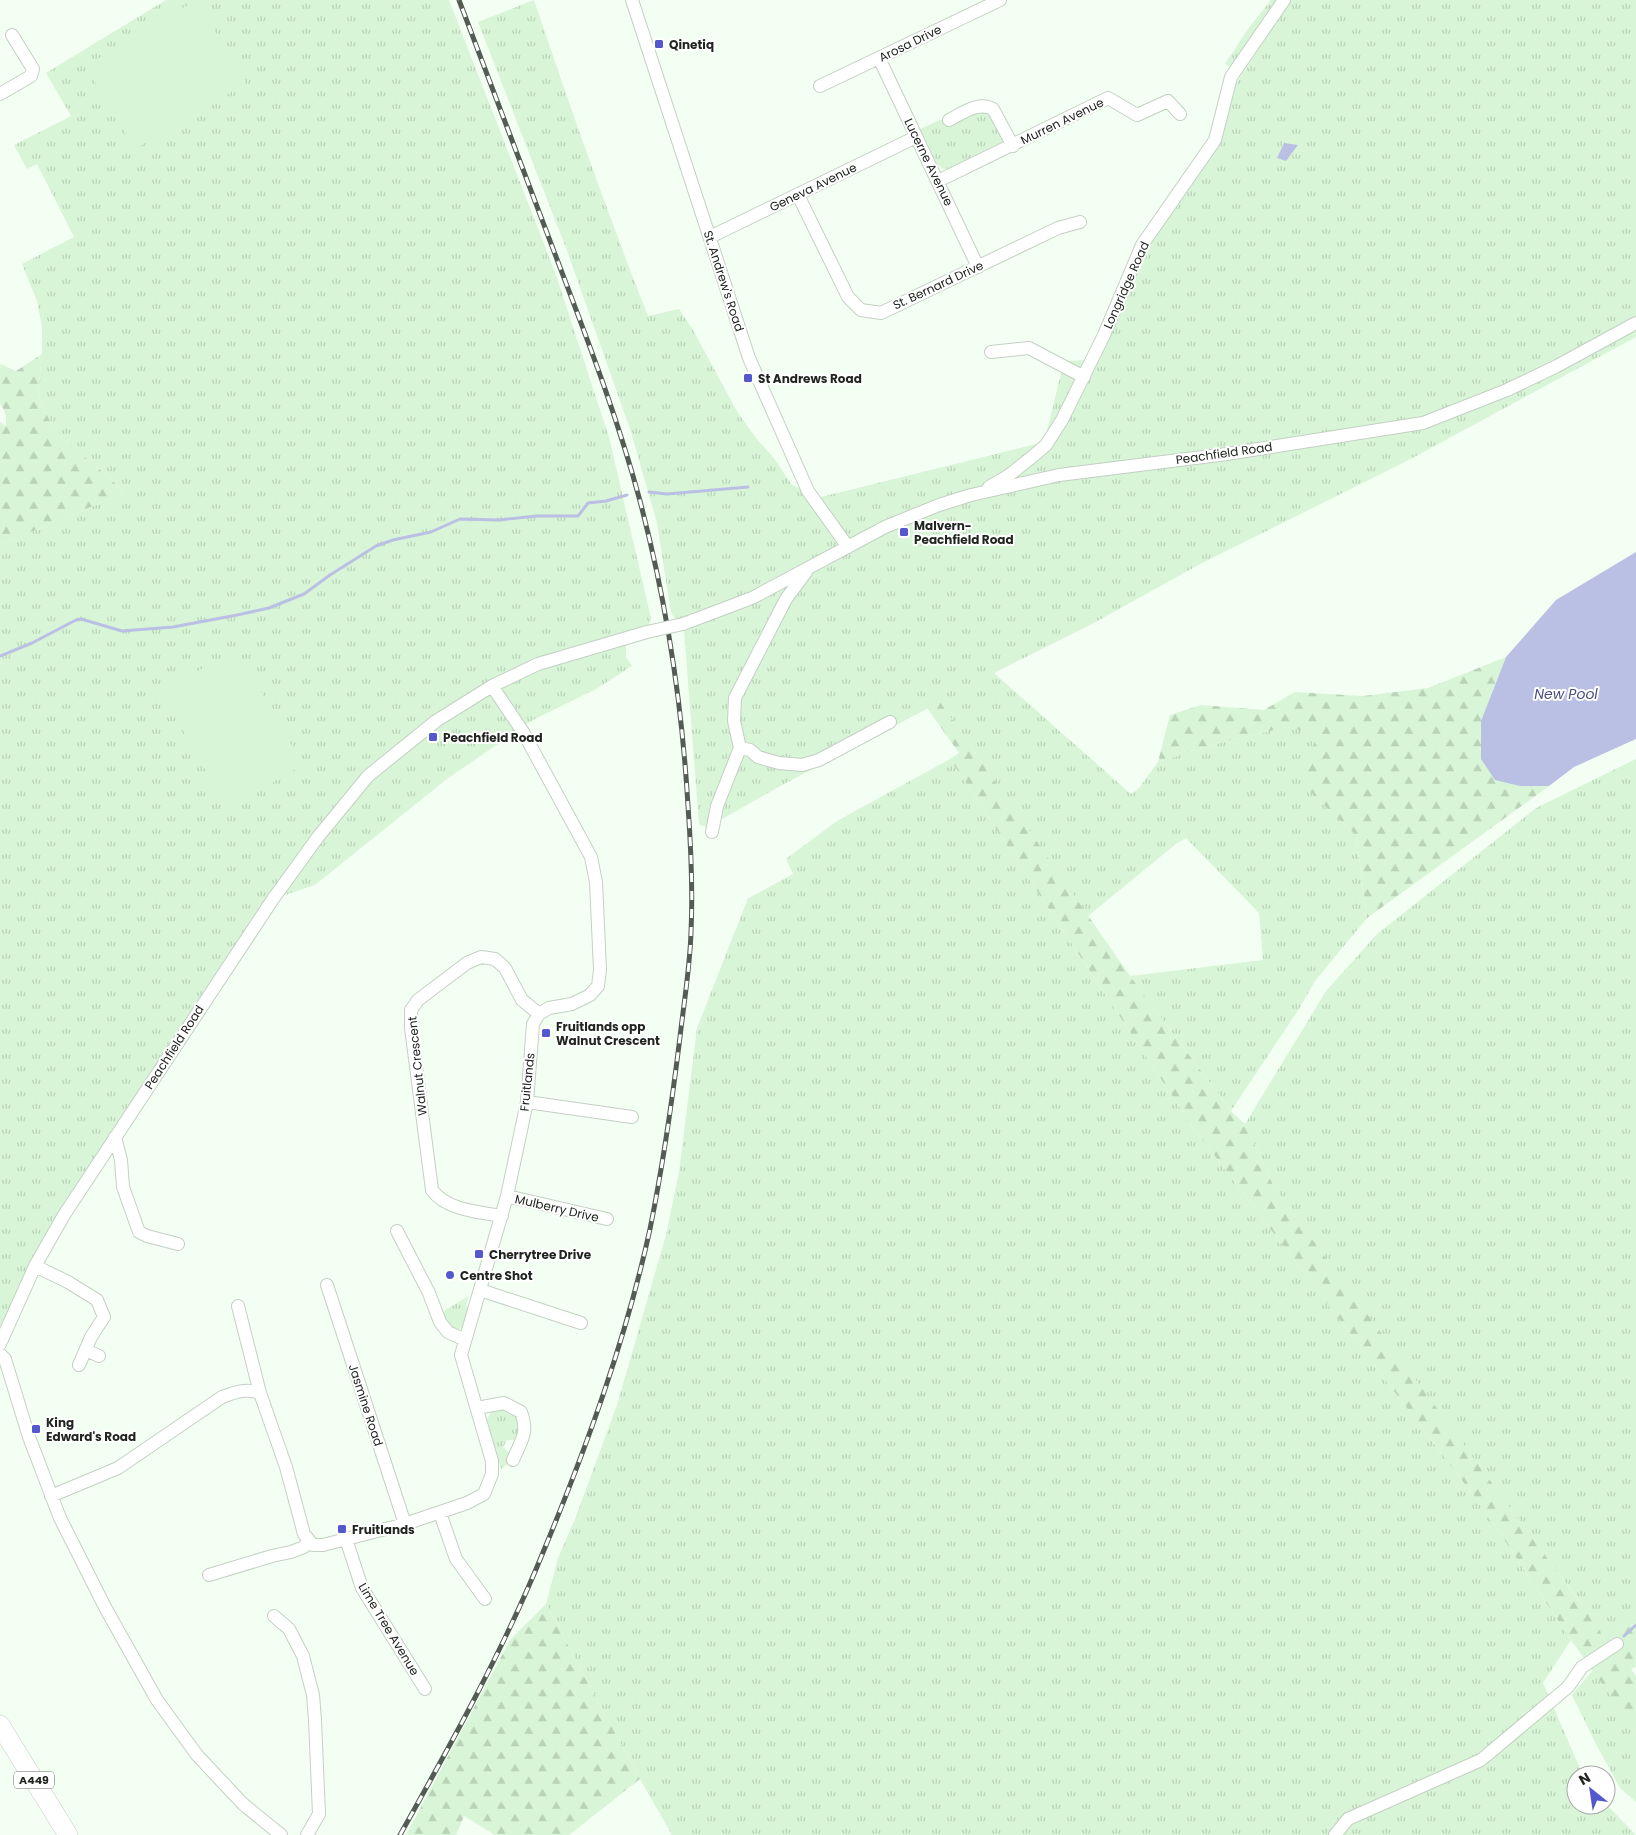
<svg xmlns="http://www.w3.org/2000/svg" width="1636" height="1835" font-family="Poppins,sans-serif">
  <defs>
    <pattern id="grass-tufts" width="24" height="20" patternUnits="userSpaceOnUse" patternTransform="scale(1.25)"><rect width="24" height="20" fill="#d8f5d7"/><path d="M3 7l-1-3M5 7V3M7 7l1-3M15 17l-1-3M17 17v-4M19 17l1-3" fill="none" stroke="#b9d2b8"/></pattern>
    <pattern id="forest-firs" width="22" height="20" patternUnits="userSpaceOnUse" patternTransform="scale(1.25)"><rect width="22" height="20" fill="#d8f5d7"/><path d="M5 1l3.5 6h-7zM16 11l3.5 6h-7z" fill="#b9d2b8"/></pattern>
  </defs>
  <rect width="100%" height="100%" fill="#f4fff4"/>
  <path fill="url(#grass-tufts)" d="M 166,0 L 449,0 L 555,272 L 609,437 L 651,618 L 646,637 L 637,639 L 626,646 L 626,657 L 632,666 L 596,689 L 533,720 L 447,779 L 315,885 L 273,899 L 64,1215 L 0,1344 L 0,545 L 124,493 L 110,478 L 55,432 L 38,396 L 42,354 L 42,327 L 37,301 L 22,264 L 74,237 L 37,164 L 27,169 L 14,145 L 71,116 L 46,73 Z
    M 534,0 C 570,107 607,212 648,316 L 679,309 L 693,330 L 738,413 L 756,438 L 773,457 L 792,485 L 821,497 L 1057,439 L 1087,385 L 1148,246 L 1227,114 L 1237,82 L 1291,0 L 1636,0 L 1636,337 L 1405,462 L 1202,563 L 1092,624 L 994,673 L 1131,794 L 1139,788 L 1158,762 L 1215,744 L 1287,727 L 1322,735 L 1313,795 L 1356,835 L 1367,918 L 1315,981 L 1299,1009 L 1231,1111 L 1130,976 L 1263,960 L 1259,913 L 1186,838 L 1176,844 L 1088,916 L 940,702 L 784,784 L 708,827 L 699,825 L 684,630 L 671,613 L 657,523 L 631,432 L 566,248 L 478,22 Z
    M 1271,0 L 1278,0 L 1230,67 L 1225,64 L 1248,29 Z
    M 987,109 L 1005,138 L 1003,143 L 950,169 L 943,169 L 937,164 L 920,129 L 946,117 Z
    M 1086,360 L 1067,402 L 1046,435 L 1064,361 Z
    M 950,759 L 1192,1126 L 1483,1508 L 1571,1640 L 1543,1683 L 1583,1775 L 1576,1775 L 1576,1805 L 1606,1804 L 1636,1835 L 672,1835 L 640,1779 L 546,1604 L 558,1558 L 575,1519 L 617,1405 L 666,1235 L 679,1172 L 697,1028 L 747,901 L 747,899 L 793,874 L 786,859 L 837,821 Z
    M 1636,759 L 1636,1624 L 1624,1626 L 1607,1643 L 1580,1602 L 1445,1421 L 1275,1189 L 1245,1124 L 1326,991 L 1377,934 L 1536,808 Z
    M 469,1296 L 466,1305 L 469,1314 C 465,1324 464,1331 451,1330 L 442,1315 L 445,1310 Z
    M 505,1408 L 522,1420 L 517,1439 L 515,1440 L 507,1440 L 503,1447 L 509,1453 L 509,1463 L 501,1469 L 487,1419 C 491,1410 496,1409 505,1408 Z
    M 1593,1670 L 1636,1732 L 1636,1802 L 1620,1788 L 1597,1746 L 1572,1695 Z"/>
  <path fill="url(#forest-firs)" d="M 42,354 L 38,396 L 55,432 L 110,478 L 124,493 L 0,545 L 0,422 L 6,426 L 6,415 L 0,403 L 0,365 L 1,364 L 16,371 Z
    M 1506,657 L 1481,721 L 1520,786 L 1549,786 L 1367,918 L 1356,835 L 1313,795 L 1300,764 L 1321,735 L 1287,727 L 1215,744 L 1158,762 L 1170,715 L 1201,705 L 1264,710 L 1295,692 L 1363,696 L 1428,688 Z
    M 940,702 L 1130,976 L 1231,1111 L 1245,1124 L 1275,1189 L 1590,1616 L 1607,1643 L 1624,1626 L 1636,1624 L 1636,1667 L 1631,1669 L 1636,1676 L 1636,1732 L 1571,1640 L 1483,1508 L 1192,1126 L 950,759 L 959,753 L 927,708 Z
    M 546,1604 L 640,1779 L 569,1835 L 495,1835 L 464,1816 L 456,1835 L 406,1835 L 510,1640 Z"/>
  <path fill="#d8f5d7" d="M 196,0 L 246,83 L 135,149 L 86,66 Z
    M 237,649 L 303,765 L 227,808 L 161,692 Z"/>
  <path fill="#bac0e3" d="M 1284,143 L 1298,145 L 1286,161 L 1277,158 Z
    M 1636,552 L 1636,739 L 1574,767 L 1549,786 L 1520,786 L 1495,780 L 1481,759 L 1481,721 L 1506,657 L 1556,600 Z"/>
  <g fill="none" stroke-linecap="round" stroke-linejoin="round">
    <path stroke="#bac0e3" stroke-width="3" d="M 649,492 L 667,494 L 748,487
      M 0,656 L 32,643 L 76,620 L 81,619 L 122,631 L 173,627 L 237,615 L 269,608 L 304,594 L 330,575 L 376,546 L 393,540 L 431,532 L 460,519 L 499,520 L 537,516 L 578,516 L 588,503 L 606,501 L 627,495
      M 1624,1636 L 1636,1625"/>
    <defs>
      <path id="minor" d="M 632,0 L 749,358 L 808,491 L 848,547
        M 879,58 L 978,267
        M 820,86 L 1000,0
        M 0,94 L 31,76 L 33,69 L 12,35
        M 949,120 C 963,113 979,101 993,109 L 1013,146
        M 938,181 L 1108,98 L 1137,115 L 1168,101 L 1180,114
        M 798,195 L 848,297 L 861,310 L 881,313 L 1058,228 L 1080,222
        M 710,237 L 916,137
        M 991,352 L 1029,348 L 1084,377
        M 989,487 L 1008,476 L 1032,457 L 1046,445 L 1062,420 L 1104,335 L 1142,245 L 1215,140 L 1231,77 L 1284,0
        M 683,624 L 752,598 L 885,527 L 939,505 L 971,495 L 1059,475 L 1227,454 L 1423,423 L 1507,390 L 1557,366 L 1636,323
        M 740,748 L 750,750 L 758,757 L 779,763 L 802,765 L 819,760 L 890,722
        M 712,832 L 717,806 L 740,748 L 734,721 L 735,698 L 786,599 L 806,572
        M 527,1102 L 632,1117
        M 115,1137 L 121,1160 L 123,1187 L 139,1232 L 147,1236 L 178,1244
        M 507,1196 L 607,1219
        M 502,1216 C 479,1212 446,1210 432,1190 L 411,1028 L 411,1010 L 418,1000 L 467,963 L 481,957 L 495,959 L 505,968 L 522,1000 L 539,1014
        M 397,1231 L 429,1293 L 440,1322 L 448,1332 L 465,1340
        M 35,1266 L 68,1282 L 97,1300 L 104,1317 L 91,1337 L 79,1365
        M 327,1285 L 405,1524
        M 480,1290 L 581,1323
        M 238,1306 L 260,1393
        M 0,1344 L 35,1266 L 64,1215 L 273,899 L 318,837 L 368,776 L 436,721 L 492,686 L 538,664 L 647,632
        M 86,1350 L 99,1356
        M 0,1354 L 5,1359 L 29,1437 L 60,1518 L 106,1609 L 157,1700 L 197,1755 L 243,1804 L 281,1835
        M 477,1408 L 504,1403 L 521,1412 C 529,1434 521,1440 513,1460
        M 51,1496 L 118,1468 L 222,1397 C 236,1392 246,1388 260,1393 L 286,1467 L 304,1534 L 313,1545 L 323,1545 L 405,1524 L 467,1503 L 484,1494 L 492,1474 L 492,1461 L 461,1355 L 507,1196 L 527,1102 L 533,1024 L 539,1014 L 549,1008 L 572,1004 L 590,995 L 598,986 L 600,970 L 596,882 L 591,857 L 523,732 L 492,686
        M 440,1513 L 456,1559 L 485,1599
        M 346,1539 L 362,1588 L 425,1689
        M 209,1575 L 272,1556 L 291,1552 L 304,1547 L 308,1541
        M 274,1616 L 289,1629 L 303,1656 L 313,1695 L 315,1720 L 319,1814 L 307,1835
        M 1335,1835 L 1348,1819 L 1481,1760 L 1568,1687 L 1582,1667 L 1617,1644"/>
      <path id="highway" d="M 0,1725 L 68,1835"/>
    </defs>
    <use href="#minor" stroke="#c3d0c3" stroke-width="14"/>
    <use href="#highway" stroke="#c3d0c3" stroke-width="20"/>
    <use href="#minor" stroke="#fff" stroke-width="12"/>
    <use href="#highway" stroke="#fff" stroke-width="19"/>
    <defs>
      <path id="rail" d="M 400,1835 C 452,1742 504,1649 544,1550 C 587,1446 626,1339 650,1229 C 663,1165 672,1102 680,1037 C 684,1002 690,967 691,932 C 693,890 691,848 688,806 C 682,703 666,600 640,501 C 618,419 588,341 558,262 C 525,175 492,87 459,0"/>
    </defs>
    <use href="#rail" stroke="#545b54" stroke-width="5"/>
    <use href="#rail" stroke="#fff" stroke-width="3" stroke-dasharray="9" stroke-linecap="butt"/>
    <defs>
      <path id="minor-bridge" d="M 647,632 L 683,624"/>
    </defs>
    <use href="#minor-bridge" stroke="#c3d0c3" stroke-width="14" stroke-linecap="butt"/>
    <use href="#minor-bridge" stroke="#fff" stroke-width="12"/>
  </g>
  <g fill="#5458cf" stroke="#fff" stroke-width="2">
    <rect x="654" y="39" width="10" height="10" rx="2.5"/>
    <rect x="743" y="373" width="10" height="10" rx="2.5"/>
    <rect x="899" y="527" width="10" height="10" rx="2.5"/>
    <rect x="428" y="732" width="10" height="10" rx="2.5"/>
    <rect x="541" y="1028" width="10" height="10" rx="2.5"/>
    <rect x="474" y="1249" width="10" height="10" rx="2.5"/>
    <circle cx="450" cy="1275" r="5"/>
    <rect x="31" y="1424" width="10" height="10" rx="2.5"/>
    <rect x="337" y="1524" width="10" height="10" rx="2.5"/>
  </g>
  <g text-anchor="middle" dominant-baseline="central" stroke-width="4" stroke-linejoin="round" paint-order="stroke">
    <rect fill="#fff" stroke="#636663" stroke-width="1" x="14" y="1771.5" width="40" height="17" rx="4"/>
    <g font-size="11" font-weight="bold" fill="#202520">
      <text x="34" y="1780">A449</text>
    </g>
    <g font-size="12" fill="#202520" stroke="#fff">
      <text transform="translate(910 43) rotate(-26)">Arosa Drive</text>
      <text transform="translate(1062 121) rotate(-26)">Murren Avenue</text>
      <text transform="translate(929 162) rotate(64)">Lucerne Avenue</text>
      <text transform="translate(813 187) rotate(-26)">Geneva Avenue</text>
      <text transform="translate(724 281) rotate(72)">St. Andrew's Road</text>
      <text transform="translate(938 285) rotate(-25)">St. Bernard Drive</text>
      <text transform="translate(1126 285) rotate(-66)">Longridge Road</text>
      <text transform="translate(1224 453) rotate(-8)">Peachfield Road</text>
      <text transform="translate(174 1047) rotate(-57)">Peachfield Road</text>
      <text transform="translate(417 1066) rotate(-96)">Walnut Crescent</text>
      <text transform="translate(527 1082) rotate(-84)">Fruitlands</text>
      <text transform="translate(557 1208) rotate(13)">Mulberry Drive</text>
      <text transform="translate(366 1405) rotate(72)">Jasmine Road</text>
      <text transform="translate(389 1629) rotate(59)">Lime Tree Avenue</text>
    </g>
    <g font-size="12" font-weight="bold" fill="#202520" stroke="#fff" text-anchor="start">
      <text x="669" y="44">Qinetiq</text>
      <text x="758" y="378">St Andrews Road</text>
      <text x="914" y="525">Malvern-<tspan x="914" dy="14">Peachfield Road</tspan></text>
      <text x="443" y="737">Peachfield Road</text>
      <text x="556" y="1026">Fruitlands opp<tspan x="556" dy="14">Walnut Crescent</tspan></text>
      <text x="489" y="1254">Cherrytree Drive</text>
      <text x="460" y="1275">Centre Shot</text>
      <text x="46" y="1422">King<tspan x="46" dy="14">Edward's Road</tspan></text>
      <text x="352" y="1529">Fruitlands</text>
    </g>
    <g font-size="14" font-style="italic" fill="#484f7f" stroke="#fff">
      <text x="1566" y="694">New Pool</text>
    </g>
  </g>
  <g transform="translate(1591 1790) rotate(330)"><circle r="24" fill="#ffffff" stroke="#a6a8a6"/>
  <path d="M0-4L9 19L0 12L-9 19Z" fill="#5458cf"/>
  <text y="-8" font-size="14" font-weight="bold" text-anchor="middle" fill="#202520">N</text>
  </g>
</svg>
